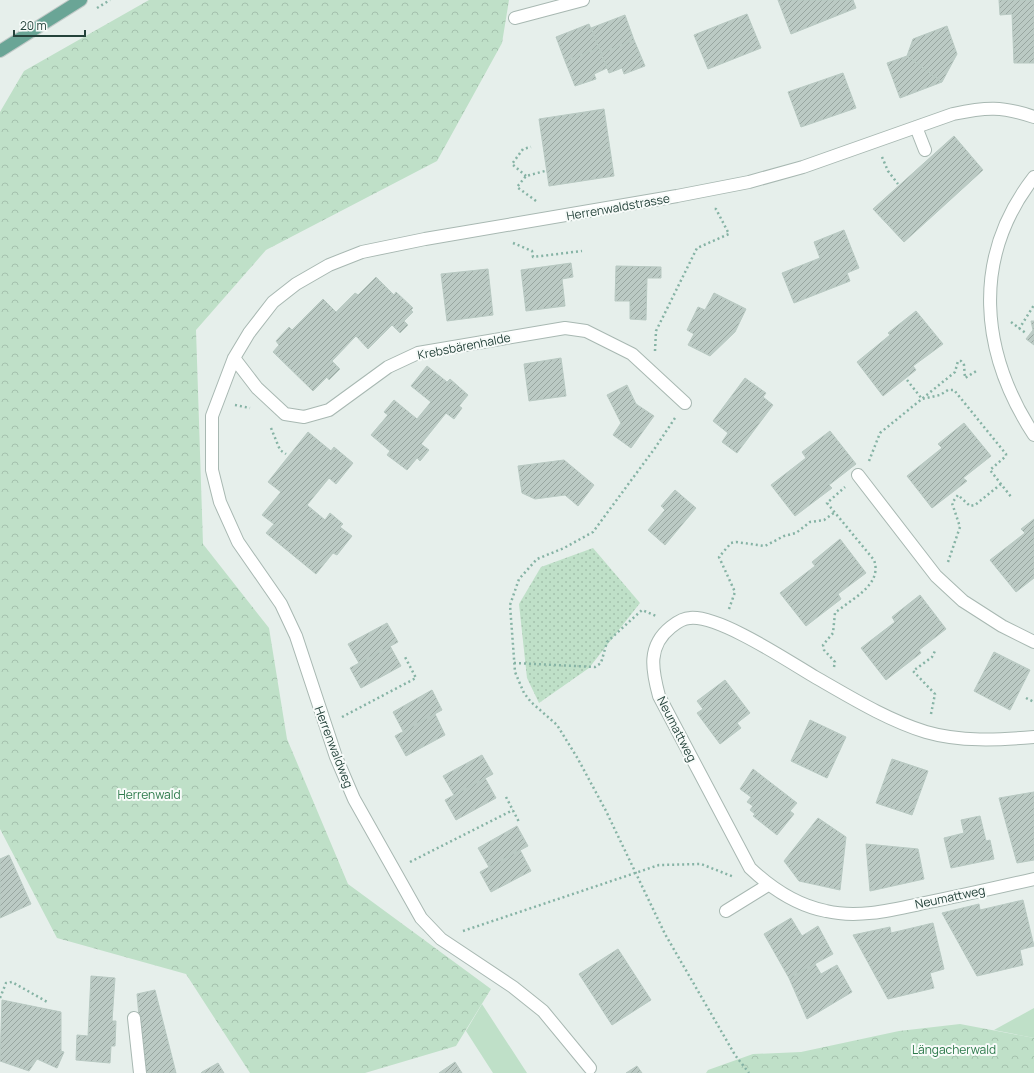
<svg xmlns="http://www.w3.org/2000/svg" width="1034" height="1073" font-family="Manrope,sans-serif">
  <defs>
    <pattern id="forest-crowns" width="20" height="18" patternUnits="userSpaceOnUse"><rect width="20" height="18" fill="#bfe0c8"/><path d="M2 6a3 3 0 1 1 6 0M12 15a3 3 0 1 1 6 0" fill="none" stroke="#a4c1ad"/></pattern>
    <pattern id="park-dots" width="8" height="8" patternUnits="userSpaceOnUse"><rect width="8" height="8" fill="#bfe0c8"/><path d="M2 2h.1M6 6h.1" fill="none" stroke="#a4c1ad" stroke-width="1.8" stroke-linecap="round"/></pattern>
    <pattern id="building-hatch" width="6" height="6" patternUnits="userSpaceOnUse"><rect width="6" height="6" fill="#bbcac4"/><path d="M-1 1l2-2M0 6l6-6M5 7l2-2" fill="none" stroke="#98a6a0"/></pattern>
  </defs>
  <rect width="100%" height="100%" fill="#e6efeb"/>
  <path fill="#bfe0c8" d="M 482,1004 L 527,1073 L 493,1073 L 466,1031 Z
    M 1034,1008 L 1034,1038 L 994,1030 Z"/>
  <path fill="url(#forest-crowns)" d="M 149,0 L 509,0 L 502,43 L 437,161 L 266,250 L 196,330 L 203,544 L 269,628 L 287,739 L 348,884 L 491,989 L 456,1046 L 365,1073 L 250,1073 L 186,974 L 57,938 L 0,829 L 0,112 L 24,71 Z
    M 960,1024 L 1034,1038 L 1034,1073 L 706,1073 L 708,1070 L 753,1054 L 801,1052 L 899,1031 Z"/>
  <path fill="url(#park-dots)" d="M 593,548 L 640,603 L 589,668 L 539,703 L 527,678 L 519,604 L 541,567 Z"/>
  <path fill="url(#building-hatch)" stroke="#b8c9c2" d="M 778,0 L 853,0 L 856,8 L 791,34 Z
    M 999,0 L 1034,0 L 1034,63 L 1014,63 L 1012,14 L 1000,15 Z
    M 747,14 L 761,48 L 708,69 L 694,35 Z
    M 625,15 L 634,40 L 601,53 L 591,28 Z
    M 589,24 L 599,48 L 565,61 L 556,37 Z
    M 947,26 L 957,54 L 942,82 L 907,56 L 913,39 Z
    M 634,40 L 645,66 L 624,74 L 622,68 L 609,73 L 601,53 Z
    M 599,48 L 607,68 L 594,74 L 596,79 L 575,86 L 565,61 Z
    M 907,56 L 942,82 L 900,98 L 887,63 Z
    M 843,73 L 856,108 L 801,127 L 788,92 Z
    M 604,109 L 614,176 L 549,186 L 539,119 Z
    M 954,136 L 983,170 L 904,242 L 873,209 Z
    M 844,230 L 859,268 L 847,273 L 850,281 L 794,303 L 782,273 L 820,258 L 814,242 Z
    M 571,263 L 573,277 L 562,279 L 565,306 L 526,311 L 521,270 Z
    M 616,266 L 661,267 L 661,278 L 647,278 L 646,320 L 630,319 L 630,301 L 615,301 Z
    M 488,269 L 493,315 L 447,321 L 441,274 Z
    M 376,277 L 394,295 L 396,292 L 413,308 L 411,310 L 413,312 L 404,321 L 408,325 L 400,333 L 392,325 L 368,349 L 356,336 L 353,339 L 341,327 L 346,322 L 336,312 L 355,293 L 358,295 Z
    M 714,293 L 746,309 L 735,332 L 710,356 L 688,345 L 694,334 L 687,330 L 698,307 L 705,310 Z
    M 323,299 L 346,322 L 341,327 L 353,339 L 332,361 L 340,369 L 329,380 L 327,377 L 313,391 L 273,352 L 279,345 L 276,341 L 289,327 L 292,330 Z
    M 916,311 L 943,344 L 913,366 L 916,370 L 883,396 L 857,362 L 890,335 L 888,333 Z
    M 1031,321 L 1034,321 L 1034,345 L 1026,339 L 1033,330 Z
    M 561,358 L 566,396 L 529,401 L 524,364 Z
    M 427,366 L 447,382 L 450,379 L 468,395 L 459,406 L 462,408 L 454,419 L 446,413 L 421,444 L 429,450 L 420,461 L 417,458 L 407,470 L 387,455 L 390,451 L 371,435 L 388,415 L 384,412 L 394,400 L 417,419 L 431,402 L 411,386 Z
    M 745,378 L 766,393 L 763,397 L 773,405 L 737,453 L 722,442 L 728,433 L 713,421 Z
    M 627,385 L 636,404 L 654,416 L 631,448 L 613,435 L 621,423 L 607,395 Z
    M 964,423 L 991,456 L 963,478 L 967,481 L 932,508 L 907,476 L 942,448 L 938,444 Z
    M 830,431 L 856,464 L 829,485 L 832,488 L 795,516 L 771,485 L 806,458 L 802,452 Z
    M 308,432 L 331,451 L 334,447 L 353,463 L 336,484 L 329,478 L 307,505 L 325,520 L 330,513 L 343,524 L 340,527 L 352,536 L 337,555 L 333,553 L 316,574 L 266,533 L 274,524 L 262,515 L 281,492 L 268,482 Z
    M 564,460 L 594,485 L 578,506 L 565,495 L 535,499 L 522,493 L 518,466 Z
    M 675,490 L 696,508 L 665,545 L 648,530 L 665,510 L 661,506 Z
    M 1034,519 L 1034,578 L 1016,592 L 990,560 L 1025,533 L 1021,529 Z
    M 840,539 L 866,573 L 838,594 L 841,599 L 806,626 L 780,593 L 815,566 L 812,562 Z
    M 920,595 L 946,629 L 919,650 L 921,653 L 886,680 L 861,648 L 895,622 L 892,617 Z
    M 387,623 L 398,642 L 359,663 L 348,644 Z
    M 390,646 L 401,666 L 361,688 L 350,668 Z
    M 994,652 L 1030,670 L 1010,710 L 974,691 Z
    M 725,680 L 750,713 L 737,723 L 741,728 L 720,744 L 697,713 L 703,709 L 697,701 Z
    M 432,690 L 442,710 L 403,731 L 393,712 Z
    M 435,714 L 445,735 L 406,756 L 395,736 Z
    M 810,720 L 846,737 L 827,778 L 791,761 Z
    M 482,755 L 493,774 L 454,795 L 443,776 Z
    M 892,759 L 928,771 L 912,815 L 876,803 Z
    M 753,769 L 797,803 L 790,811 L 794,814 L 777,835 L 753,816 L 755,814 L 750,810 L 753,806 L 747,802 L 751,797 L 740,789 Z
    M 485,778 L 496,798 L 456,820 L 445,800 Z
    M 1034,792 L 1034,860 L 1017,863 L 999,798 Z
    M 980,816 L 986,841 L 990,840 L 994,859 L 951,868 L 944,838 L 964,833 L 961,820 Z
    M 818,818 L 846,837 L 840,890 L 799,881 L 784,861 Z
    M 517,826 L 528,846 L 489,867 L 478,848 Z
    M 866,844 L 918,849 L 924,879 L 870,891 Z
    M 520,850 L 531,871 L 491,892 L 480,872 Z
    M 9,855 L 31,904 L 0,918 L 0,859 Z
    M 1023,900 L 1034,946 L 1020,950 L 1023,965 L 977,976 L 942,913 L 979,904 L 980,910 Z
    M 791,918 L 802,936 L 818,926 L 833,954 L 789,978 L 764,934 Z
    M 933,923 L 944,969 L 930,973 L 934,988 L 888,999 L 853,935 L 890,927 L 891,933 Z
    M 618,949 L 651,1000 L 612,1025 L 579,974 Z
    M 815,964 L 821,974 L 837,965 L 852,992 L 807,1019 L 789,978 Z
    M 91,976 L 115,978 L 112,1021 L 116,1021 L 115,1046 L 111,1046 L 110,1063 L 76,1060 L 77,1035 L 88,1036 Z
    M 155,990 L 176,1073 L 144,1073 L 137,994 Z
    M 2,1000 L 61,1012 L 61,1051 L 64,1052 L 57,1068 L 37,1059 L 29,1071 L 0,1061 Z
    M 455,1062 L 462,1073 L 439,1073 Z
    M 218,1063 L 224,1073 L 201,1073 L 202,1072 Z
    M 637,1066 L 642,1073 L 626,1073 Z"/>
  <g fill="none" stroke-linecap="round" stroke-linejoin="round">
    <defs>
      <path id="minor" d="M 515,18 L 583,0
        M 916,127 L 925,150
        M 1034,177 C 971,258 980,352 1034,435
        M 234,358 L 257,388 L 285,414 L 304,417 L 329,410 L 388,367 L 418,353 L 565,328 L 586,331 L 632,354 L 685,403
        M 858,475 L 936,576 L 963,601 L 1002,626 L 1034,642
        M 1034,737 C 999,740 960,742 926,732 C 887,720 850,697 815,677 C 788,661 719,615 690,618 C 683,618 676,623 671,627 C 647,646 652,670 659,696 L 750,868 C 772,889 796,905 826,911 C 860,919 896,909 929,902 C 964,895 999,887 1034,879
        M 726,911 L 768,885
        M 134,1018 L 140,1073
        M 590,1068 L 543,1011 L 513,987 L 441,939 L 421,918 L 354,799 L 336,757 L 296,636 L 281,604 L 238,542 L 220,502 L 212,470 L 212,416 L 234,358 L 249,333 L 273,302 L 296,284 L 329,265 L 362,252 L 425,239 L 677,196 L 749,182 L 803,167 L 953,114 C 986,107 1002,106 1034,117"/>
      <path id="major" d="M 0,51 L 81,0"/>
    </defs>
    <use href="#minor" stroke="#a8b8b2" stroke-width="14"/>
    <use href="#major" stroke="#c2cac8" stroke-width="14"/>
    <path stroke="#86b3a5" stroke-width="2.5" stroke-dasharray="2 3" stroke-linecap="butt" d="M 97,8 L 110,0
      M 882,157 L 888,171 L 898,184
      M 526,176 L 512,164 L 523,149 L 531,147
      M 536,201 L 517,187 L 526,176 L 545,171
      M 513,243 L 532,251 L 533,257 L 582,251
      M 1011,322 L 1027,334
      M 1019,329 L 1034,305
      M 655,351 L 656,331 L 697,248 L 729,234 L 716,209 L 713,209
      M 907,380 L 922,399 L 940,395 L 948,390 L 954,390 L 1006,454 L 1006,456 L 990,470 L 1012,498
      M 235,405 L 250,408
      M 675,418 L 655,448 L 593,532 L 564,548 L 537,559 L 519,579 L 510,605 L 515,672 L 524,693 L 531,702 L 557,725 L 578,759 L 606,811 L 665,934 L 735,1055 L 749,1073
      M 271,428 L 280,450 L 286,454
      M 869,461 L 880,433 L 955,372 L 958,361 L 961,361 L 964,365 L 965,378 L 978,370
      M 948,562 L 960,527 L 952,503 L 958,495 L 970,506 L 975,505 L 1001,484
      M 729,609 L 735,592 L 719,557 L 731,543 L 736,542 L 765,546 L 784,536 L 796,533 L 810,522 L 824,520 L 835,512
      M 514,663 L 595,667 L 601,663 L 607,642 L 642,610 L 656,616
      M 834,667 L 835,662 L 824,650 L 823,645 L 833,633 L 835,613 C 851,599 883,585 874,560 L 827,503 L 845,487
      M 1026,698 L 1034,702
      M 931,714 L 935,694 L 913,671 L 932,657 L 935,651
      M 342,717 L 416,678 L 404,655
      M 506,797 L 519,822
      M 410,862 L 513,810
      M 463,931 L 659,865 L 701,864 L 734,877
      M 0,998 L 6,983 L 12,982 L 49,1003"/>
    <use href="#minor" stroke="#fff" stroke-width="12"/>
    <use href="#major" stroke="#6aa596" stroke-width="12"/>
  </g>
  <g text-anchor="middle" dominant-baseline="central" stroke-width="4" stroke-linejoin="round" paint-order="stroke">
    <g font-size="12" fill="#24423a" stroke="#f7fbf9">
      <text transform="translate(618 207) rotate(-10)">Herrenwaldstrasse</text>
      <text transform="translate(464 346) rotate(-11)">Krebsbärenhalde</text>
      <text transform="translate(677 729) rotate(63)">Neumattweg</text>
      <text transform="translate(334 747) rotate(69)">Herrenwaldweg</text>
      <text transform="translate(950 897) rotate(-12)">Neumattweg</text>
    </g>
    <g font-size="12" fill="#2d7a4b" stroke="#f7fbf9">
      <text x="149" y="794">Herrenwald</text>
      <text x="954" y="1049">Längacherwald</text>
    </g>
  </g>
  <path d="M14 30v6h71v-6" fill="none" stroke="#24423a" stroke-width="2"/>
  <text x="20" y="30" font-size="12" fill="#24423a" stroke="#f7fbf9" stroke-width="3" paint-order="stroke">20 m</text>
</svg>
